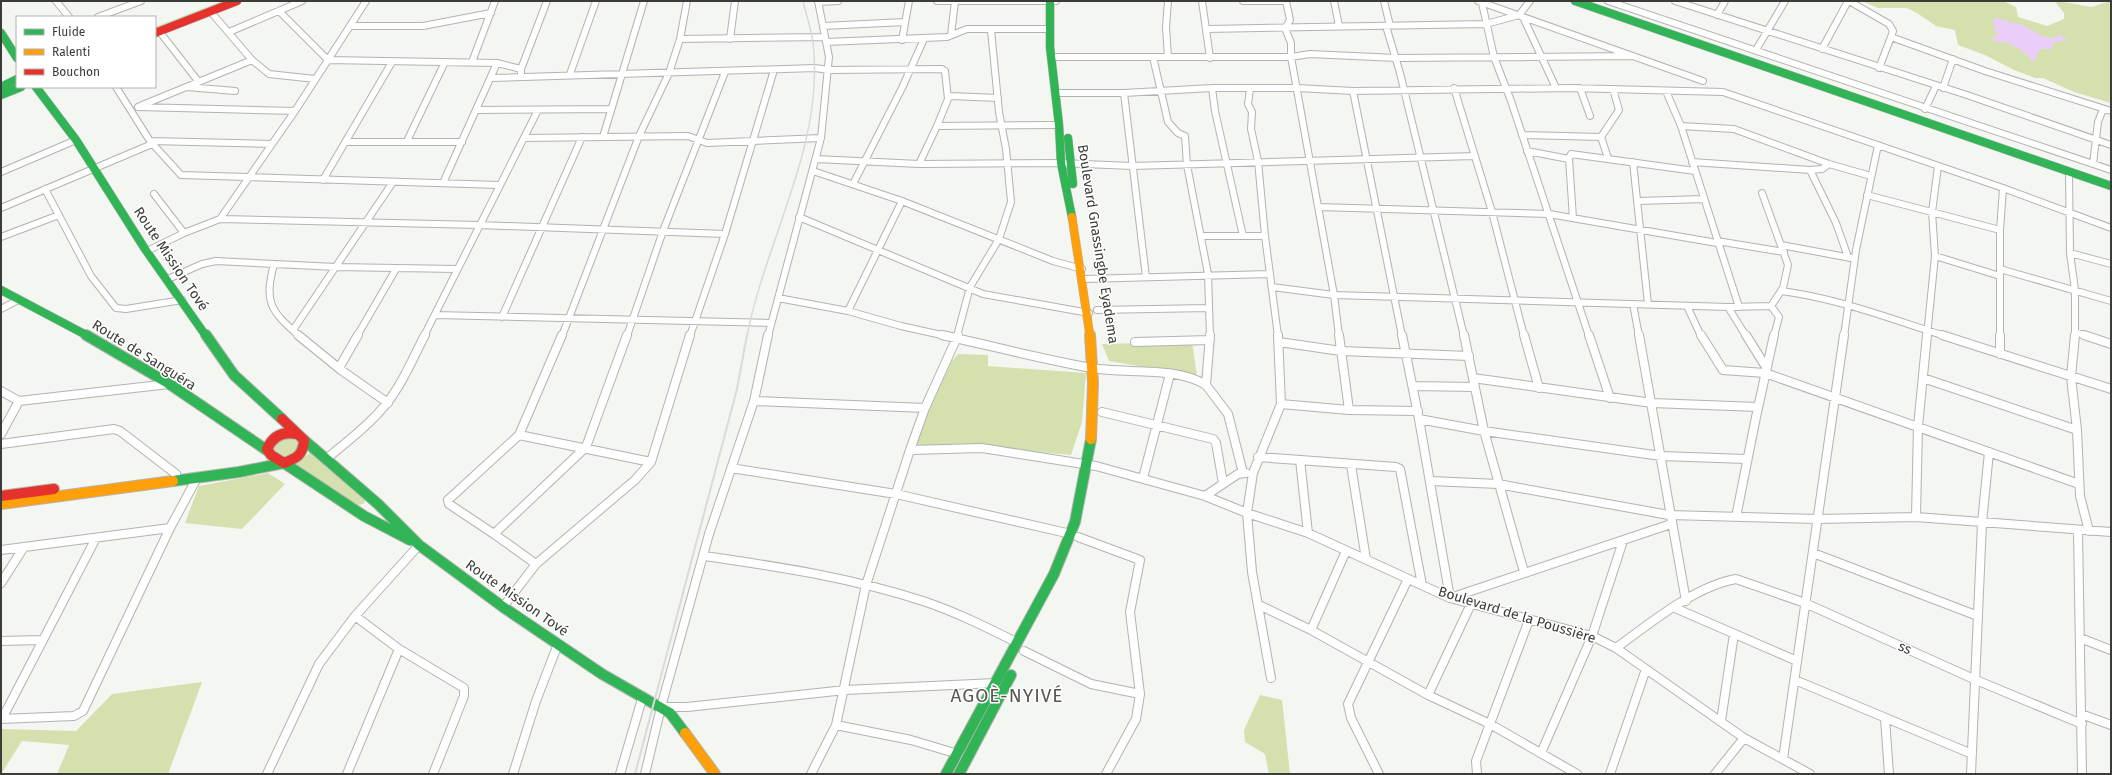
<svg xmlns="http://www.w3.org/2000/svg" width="2112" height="775" font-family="'Fira Sans',sans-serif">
  <rect width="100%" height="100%" fill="#f4f6f1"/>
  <path fill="#d4e1af" d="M 222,1 L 229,2 L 155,30 L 155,27 Z
    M 1862,1 L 2003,1 L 2016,7 L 2018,17 L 2047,26 L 2064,19 L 2064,13 L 2056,3 L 2058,1 L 2091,7 L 2111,1 L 2111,103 L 2074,92 L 2043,78 L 2035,78 L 2014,70 L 1985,55 L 1958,45 L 1955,30 L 1936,26 L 1917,13 L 1907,8 L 1878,8 Z
    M 1192,342 L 1197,376 L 1109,361 L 1102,344 Z
    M 958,354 L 988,355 L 988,366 L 1086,373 L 1082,422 L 1071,455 L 981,447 L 925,450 L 914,441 L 952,361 Z
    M 293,437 L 300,442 C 297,451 294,455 284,456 L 274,450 L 274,446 L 280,439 Z
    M 310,453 L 365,499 L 364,504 L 357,505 L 295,464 Z
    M 268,473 L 285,484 L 242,529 L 185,523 L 199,486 Z
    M 202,682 L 168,774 L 57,774 L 69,745 L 22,741 L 1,774 L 1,729 L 76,731 L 112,694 Z
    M 1260,695 L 1282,700 L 1290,774 L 1269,774 L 1265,754 L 1245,742 L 1244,730 Z"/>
  <path fill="#eacef9" d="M 1996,18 L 2022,25 L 2044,37 L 2056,38 L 2059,34 L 2068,40 L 2055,42 L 2051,49 L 2040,49 L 2034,61 L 2030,62 L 2031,59 L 2021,50 L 2008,43 L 1991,40 L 1991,38 L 1998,36 L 1995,29 L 1993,19 Z"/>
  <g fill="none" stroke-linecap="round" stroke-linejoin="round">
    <defs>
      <path id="street-far1" d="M 56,1 L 69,17
        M 937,1 L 1056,1
        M 1168,1 L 1166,27 L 1168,57
        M 1202,1 L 1210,58
        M 1243,1 L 1286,1
        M 1286,1 L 1290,20 L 1285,28 L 1291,43 L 1291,57 L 1334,295 L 1339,336
        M 1334,1 L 1339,26
        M 1384,1 L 1390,26
        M 1478,1 L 1703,81
        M 1608,1 L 2111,170
        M 1675,1 L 1967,95 L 2111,145
        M 1849,1 L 1889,24 L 1893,31 L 1891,37 L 1985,71 L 2111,111
        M 818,2 L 838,1
        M 1482,3 L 1494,57 L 1511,101 L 1589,336
        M 210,11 L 252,60 L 269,74 L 315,79
        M 279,11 L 328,60 L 497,63 L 521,69 L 521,76
        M 1717,15 L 1725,1
        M 98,17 L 141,1
        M 1523,17 L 1556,88
        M 351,26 L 423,26 L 491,13
        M 823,26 L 905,22
        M 1386,26 L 1400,73 L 1464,336
        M 1207,29 L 1486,24 L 1519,15 L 1530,1
        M 159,31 L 198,81
        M 229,32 L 302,1
        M 951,35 L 955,1
        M 680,39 L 825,37
        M 730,39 L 735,1
        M 902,40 L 909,1
        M 826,42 L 947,37 L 967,29 L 1050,29
        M 1822,49 L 1848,1
        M 1756,50 L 1785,1
        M 1056,57 L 1291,57 L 1310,54 L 1396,58 L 1633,56
        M 1153,57 L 1168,122 L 1178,133 L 1185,136 L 1187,165 L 1208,274 L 1210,336
        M 472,62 L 495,1
        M 1879,68 L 1891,37
        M 521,69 L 547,1
        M 570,74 L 596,1
        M 491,78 L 815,68 L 829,70 L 942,69 L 945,71 L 948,99 L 937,126
        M 116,87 L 150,141 L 181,175 L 499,185
        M 187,87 L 235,91
        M 1212,88 L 1215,111 L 1243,236
        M 1454,88 L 1492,212 L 1524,336
        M 1580,88 L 1590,116
        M 1943,88 L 1953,59
        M 1250,89 L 1248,104 L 1252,112 L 1251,129 L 1258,161 L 1265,236 L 1278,336
        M 1353,91 L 1402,336
        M 1666,91 L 1681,126 L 1739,307
        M 1055,93 L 1124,93 L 1212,88 L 1297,88 L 1353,91 L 1571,88 L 1723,92 L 2003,188 L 2111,228
        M 1124,93 L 1146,277
        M 950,96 L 998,98
        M 140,106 L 252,60
        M 138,107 L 295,111
        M 1925,109 L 1936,86
        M 476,110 L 611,109
        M 1681,126 L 1734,129 L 1829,164 L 1871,176
        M 1522,135 L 1601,137
        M 603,137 L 644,1
        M 525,138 L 688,136 L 707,143 L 821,138
        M 150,141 L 272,144
        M 407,141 L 445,62
        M 347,142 L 462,142
        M 1527,151 L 1569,159
        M 1608,158 L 1601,137 L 1619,110 L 1613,89
        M 816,159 L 919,164 L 1061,163 L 1132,166 L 1474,156
        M 1633,162 L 1648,304
        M 1692,162 L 1810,170 L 1822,169 L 1829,164
        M 919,164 L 937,126 L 1059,125
        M 2093,164 L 2098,122 L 2103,109
        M 1810,170 L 1836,223 L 1848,257
        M 813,171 L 902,201 L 1053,261 L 1082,269
        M 1,172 L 76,140
        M 2069,172 L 2070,253 L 2075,290 L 2075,336
        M 323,180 L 392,62
        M 443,183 L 497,63
        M 853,184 L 902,88 L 924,39
        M 45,189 L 91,276 L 116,308 L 126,309 L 182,300
        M 1762,193 L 1788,265 L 1783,288 L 1771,306
        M 154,194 L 184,233
        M 1867,195 L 2000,230
        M 1638,201 L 1704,199
        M 1319,207 L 1549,214 L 1717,243
        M 1,208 L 152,144
        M 799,217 L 983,294 L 1089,313
        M 1573,218 L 1569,159 L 1571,154 L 1695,171
        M 220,219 L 295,111 L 366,1
        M 1202,236 L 1265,236
        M 1,237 L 59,215
        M 1717,241 L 1784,252
        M 1781,245 L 1851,258
        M 147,251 L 184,233 L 220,219 L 479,225 L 725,234
        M 2070,253 L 2111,264
        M 1935,256 L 2000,276
        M 274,264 C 264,303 270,310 299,336
        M 2000,269 L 2111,301
        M 168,279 L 202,264 L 216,261 L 336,267 L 457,269
        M 1084,279 L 1270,274
        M 1272,287 L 1334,295 L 1728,307 L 1771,306
        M 1781,291 C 1837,298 1891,319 1945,336
        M 778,298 L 848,311 L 901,326 L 946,336
        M 1633,304 L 1639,336
        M 1687,306 L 1701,336
        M 1771,306 L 1779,317 L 1774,336
        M 1728,307 L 1746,336
        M 1,309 L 18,300
        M 1097,310 L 1209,308
        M 848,311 L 902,201
        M 435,315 L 771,323
        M 502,317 L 582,137
        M 293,330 L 393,182
        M 2075,332 L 2087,336
        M 357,336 L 396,269
        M 424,336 L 538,110
        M 562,336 L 639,136 L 669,73 L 680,39 L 687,1
        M 627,336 L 663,231 L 725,72
        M 690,336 L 725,234 L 774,70
        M 768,336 L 821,138 L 829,57 L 818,1
        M 957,336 L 970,287 L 999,239 L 1011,202 L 1006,149 L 999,112 L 991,30
        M 1844,336 L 1856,250 L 1878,145
        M 1927,336 L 1935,256 L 1932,212 L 1938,166
        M 2000,336 L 2000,230 L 2003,188"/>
      <path id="street" d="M 298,335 L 341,370 L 388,403
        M 562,335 L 519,435 L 651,462
        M 942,335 C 992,346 1041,359 1092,368 C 1127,374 1175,366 1206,385 L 1228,414 L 1243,473
        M 1339,335 L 1349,410
        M 1402,335 L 1419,419 L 1450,598 L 1671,524
        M 1464,335 L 1484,431 L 1524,572
        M 1524,335 L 1539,388
        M 1589,335 L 1610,398
        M 1639,335 L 1686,601
        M 1701,335 L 1723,370 L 1765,373 L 2079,484
        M 1746,335 L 1766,367
        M 1942,335 L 2111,389
        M 2000,335 L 2000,354
        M 2075,335 L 2071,377 L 2077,430 L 2080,496 L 2089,531
        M 2084,335 L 2111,344
        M 1135,342 L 1210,340
        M 1279,342 L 1341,351 L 1469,356
        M 339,368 L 358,335
        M 1473,378 L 1652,403 L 1758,407
        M 1923,378 L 2077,430
        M 1206,385 L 1210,335
        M 1413,386 L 1475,387
        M 1,391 L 19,401 L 169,384
        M 754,401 L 925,408
        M 1281,404 L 1349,410 L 1418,411
        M 1102,412 L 1213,439 L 1216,443 L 1223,483
        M 1419,419 L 1484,431 L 1661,456 L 1746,459
        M 1,434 L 19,401
        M 1,444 L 114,429 L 120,431 L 176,474
        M 910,450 L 982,448 L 1096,466 L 1205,496 L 1247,513 L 1308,533 L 1450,598 L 1592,636 L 1616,648 L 1744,738 L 1810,774
        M 1258,457 L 1396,467 L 1400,469 L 1422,585
        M 326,459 C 352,438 381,416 398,387 C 408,371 416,352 425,335
        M 1300,460 L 1308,533
        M 1351,465 L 1366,559
        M 731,468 L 896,494 L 1071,534
        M 1143,478 L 1170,374
        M 1431,481 L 1498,484 L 1669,515 L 1818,519 L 1916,517 L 2111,532
        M 1205,496 L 1238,474 L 1246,473
        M 1736,517 L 1756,417 L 1774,335
        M 1916,517 L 1918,426 L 1927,335
        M 2078,530 L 2082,774
        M 494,534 L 449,504 L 448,500 L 519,435
        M 1078,537 L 1140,560 L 1130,612 L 1140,694 L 1136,719 L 1106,774
        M 1,550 L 170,528
        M 1813,553 L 1978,616
        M 705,556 C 780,567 854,578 926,602 C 958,613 988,628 1018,643
        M 536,564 L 494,534 L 586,447 L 627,335
        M 1,583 L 24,547
        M 1259,605 L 1311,630 L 1428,695 L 1490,724 L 1577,774
        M 503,607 L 536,564 L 635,480 L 651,462 L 690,335
        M 1675,608 L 1797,661
        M 355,616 L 399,649 L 464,688 L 464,696 L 433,774
        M 1311,630 L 1346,551
        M 2080,638 L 2111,650
        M 1,641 L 42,640
        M 1616,648 C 1649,624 1695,586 1736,579 L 1805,603 L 1976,680 L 2082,724
        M 1024,651 L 1091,684 L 1140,694
        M 1271,678 L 1252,572 L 1247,513 L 1253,473 L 1281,404 L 1278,335
        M 1795,680 L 1972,754
        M 1428,695 L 1471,604
        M 661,707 L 687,707 L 845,690 L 996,683
        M 2081,714 L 2111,725
        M 1885,718 L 1889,774
        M 1,719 L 74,716 L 83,711 L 170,528 L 197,478
        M 2,719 L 96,538
        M 1721,721 L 1734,634
        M 836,725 L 911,740 L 958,754
        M 1541,753 L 1592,636 L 1623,541
        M 1783,759 L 1844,335
        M 267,774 L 319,664 L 355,616 L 419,545
        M 347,774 L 399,649
        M 513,774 L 536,701 L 558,644
        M 620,774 L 642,699
        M 645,774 L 661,707 L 709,534 L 754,401 L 768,335
        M 811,774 L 836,725 L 866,585 L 910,450 L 925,408 L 958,335
        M 1379,774 L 1351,718 L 1348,704 L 1408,579
        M 1477,774 L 1476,761 L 1529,620
        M 1610,774 L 1646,669
        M 1715,774 L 1744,738
        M 1971,774 L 1982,523 L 1989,452"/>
      <path id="fast-far1" d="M 1050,1 L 1050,47 L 1059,125 L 1061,163 L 1072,217
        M 1575,1 L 2111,186
        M 1,33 L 17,58
        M 1,87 L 17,79
        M 36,87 L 76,140 L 145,249 L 206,336
        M 1,95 L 21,87
        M 1068,138 L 1073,184
        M 1,290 L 88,336"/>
      <path id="fast" d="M 86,335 L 168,383 L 268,451
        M 206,335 L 234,375 L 282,419
        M 304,440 L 378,504 L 419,545 L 503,607 L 602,674 L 670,713 L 685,733
        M 284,463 L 364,516 L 410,540
        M 173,481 L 239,472 L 284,463
        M 946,774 L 1054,574 L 1075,522 L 1091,439
        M 959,774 L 1011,675"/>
      <path id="slow-far1" d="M 1072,217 L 1090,336"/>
      <path id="slow" d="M 1090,335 L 1093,383 L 1091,439
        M 1,504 L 173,481
        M 685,733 L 715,774"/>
      <path id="jam-far1" d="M 155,33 L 237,1"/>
      <path id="jam" d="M 282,419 L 304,440 C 303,455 297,458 284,463 L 271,455 L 267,449 C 273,436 283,431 297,434
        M 1,496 L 54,489"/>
    </defs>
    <use href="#street-far1" stroke="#b3b3b0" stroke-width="8"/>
    <use href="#street" stroke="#b3b3b0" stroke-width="10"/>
    <use href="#fast-far1" stroke="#b3b3b0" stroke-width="9"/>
    <use href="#fast" stroke="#b3b3b0" stroke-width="12"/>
    <use href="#slow-far1" stroke="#b3b3b0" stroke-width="9"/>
    <use href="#slow" stroke="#b3b3b0" stroke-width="12"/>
    <use href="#jam-far1" stroke="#b3b3b0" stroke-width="9"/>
    <use href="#jam" stroke="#b3b3b0" stroke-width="12"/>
    <use href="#street-far1" stroke="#fdfefd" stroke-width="6"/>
    <use href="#street" stroke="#fdfefd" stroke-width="8"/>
    <use href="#fast-far1" stroke="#30b455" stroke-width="8"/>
    <use href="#fast" stroke="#30b455" stroke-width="10"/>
    <use href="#slow-far1" stroke="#ff9f0a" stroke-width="8"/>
    <use href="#slow" stroke="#ff9f0a" stroke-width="10"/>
    <use href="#jam-far1" stroke="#e5322d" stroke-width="8"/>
    <use href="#jam" stroke="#e5322d" stroke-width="10"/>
    <path stroke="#dadad8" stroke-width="1.5" d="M 747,336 C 766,238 825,145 813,42 C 811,29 806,14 803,1"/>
    <path stroke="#dadad8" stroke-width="2" d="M 635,774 L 737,389 L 747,335"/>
  </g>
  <g text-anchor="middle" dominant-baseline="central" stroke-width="3" stroke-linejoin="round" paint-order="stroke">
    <g font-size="14" fill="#3b3c38" stroke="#fff">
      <text transform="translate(1098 244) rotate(81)">Boulevard Gnassingbe Eyadema</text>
      <text transform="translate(171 259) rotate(56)">Route Mission Tové</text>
      <text transform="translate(144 355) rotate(32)">Route de Sanguéra</text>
      <text transform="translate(517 598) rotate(35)">Route Mission Tové</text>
      <text transform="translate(1517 615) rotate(17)">Boulevard de la Poussière</text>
      <text transform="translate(1905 648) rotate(24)">ss</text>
    </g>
    <g font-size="19" letter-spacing="1" fill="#575951" stroke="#fff">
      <text x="1007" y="695">AGOÈ-NYIVÉ</text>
    </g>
  </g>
  <rect width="2112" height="775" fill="none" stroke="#3b3c38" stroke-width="4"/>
  <rect x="16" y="16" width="140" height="72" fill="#ffffff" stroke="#b1b1af"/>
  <rect x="24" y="29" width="20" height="6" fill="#30b455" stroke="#b1b1af"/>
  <text x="52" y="36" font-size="12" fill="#3b3c38">Fluide</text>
  <rect x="24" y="49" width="20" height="6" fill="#ff9f0a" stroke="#b1b1af"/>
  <text x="52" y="56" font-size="12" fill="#3b3c38">Ralenti</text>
  <rect x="24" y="69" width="20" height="6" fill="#e5322d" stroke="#b1b1af"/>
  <text x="52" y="76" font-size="12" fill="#3b3c38">Bouchon</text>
</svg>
